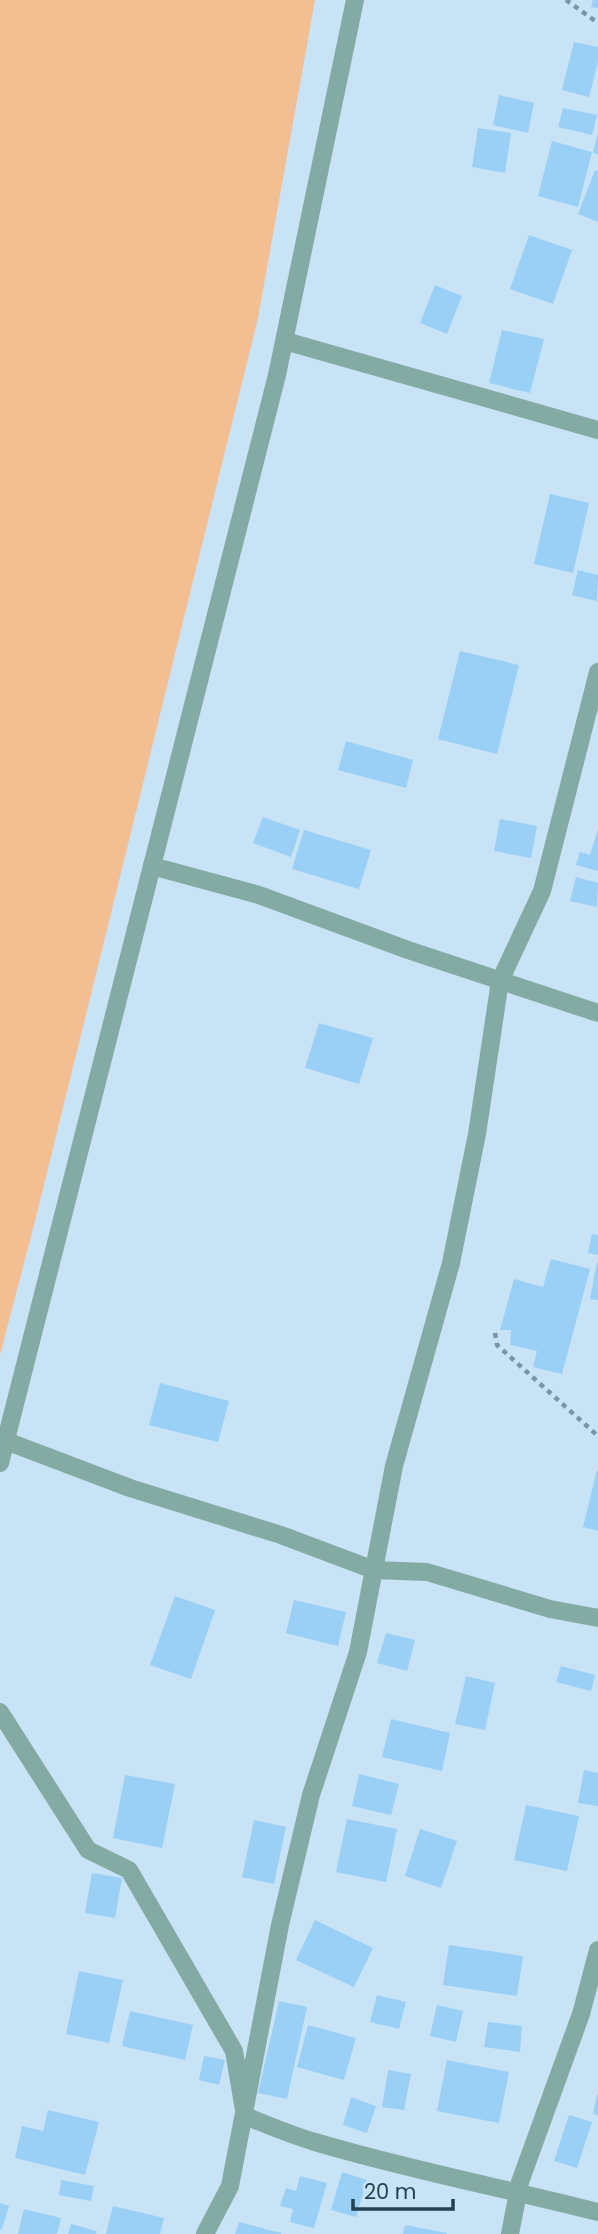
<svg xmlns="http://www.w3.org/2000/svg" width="598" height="2234" font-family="Poppins,sans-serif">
  <rect width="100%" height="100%" fill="#c8e3f6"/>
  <path fill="#f4be93" d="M 0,0 L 315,0 L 258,318 L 35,1221 L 0,1355 Z"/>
  <path fill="#9acff6" d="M 593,0 L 598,0 L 598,8 L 591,7 Z
    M 574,42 L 598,47 L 598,62 L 589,97 L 562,90 Z
    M 499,95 L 534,103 L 528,133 L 493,125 Z
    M 563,108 L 597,115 L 592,135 L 558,127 Z
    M 478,128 L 511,133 L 505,173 L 472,167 Z
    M 597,135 L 598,136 L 598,154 L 593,153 Z
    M 552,141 L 592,152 L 578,207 L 538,196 Z
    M 595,170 L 598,171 L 598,222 L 578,214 Z
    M 529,235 L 572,250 L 553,304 L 510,289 Z
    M 435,285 L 462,296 L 447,334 L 420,323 Z
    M 502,330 L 544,339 L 530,393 L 489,383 Z
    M 550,494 L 589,503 L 573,573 L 534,564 Z
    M 578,570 L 598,575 L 597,601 L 572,595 Z
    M 460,651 L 519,665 L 497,754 L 438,739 Z
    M 346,741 L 413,760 L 406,788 L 338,770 Z
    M 263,817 L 300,830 L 291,857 L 253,843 Z
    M 500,819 L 537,826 L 531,858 L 494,851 Z
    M 598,829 L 598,871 L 576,865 L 580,852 L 590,855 Z
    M 304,830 L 371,850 L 359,889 L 292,869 Z
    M 576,877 L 598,883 L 597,907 L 570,901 Z
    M 319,1023 L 373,1038 L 359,1084 L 305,1068 Z
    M 592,1234 L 598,1235 L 598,1255 L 588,1253 Z
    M 551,1259 L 590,1269 L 562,1374 L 533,1367 L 537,1351 L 510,1345 L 511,1330 L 500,1330 L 514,1279 L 543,1287 Z
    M 597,1262 L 598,1262 L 598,1300 L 590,1299 Z
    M 160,1383 L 229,1401 L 218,1442 L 149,1425 Z
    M 597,1470 L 598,1470 L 598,1531 L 583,1527 Z
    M 175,1596 L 215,1610 L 191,1679 L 150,1665 Z
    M 294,1600 L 346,1612 L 338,1646 L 286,1633 Z
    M 386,1633 L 415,1640 L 407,1671 L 377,1663 Z
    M 561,1666 L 595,1675 L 591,1691 L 556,1682 Z
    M 466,1676 L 495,1683 L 485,1730 L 455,1724 Z
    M 391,1719 L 450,1733 L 442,1771 L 382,1757 Z
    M 584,1770 L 598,1773 L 598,1806 L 578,1803 Z
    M 359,1774 L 399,1784 L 391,1815 L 352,1806 Z
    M 125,1775 L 175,1784 L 162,1848 L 113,1838 Z
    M 526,1805 L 579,1816 L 567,1871 L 514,1860 Z
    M 347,1819 L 397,1829 L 386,1882 L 336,1872 Z
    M 254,1820 L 286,1827 L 274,1884 L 242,1877 Z
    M 420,1829 L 457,1841 L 441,1888 L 405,1876 Z
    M 92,1873 L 122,1878 L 115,1918 L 85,1913 Z
    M 315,1920 L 373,1948 L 354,1987 L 296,1960 Z
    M 449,1945 L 523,1956 L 517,1996 L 443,1985 Z
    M 79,1971 L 123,1980 L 109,2043 L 66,2034 Z
    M 377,1995 L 406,2002 L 399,2029 L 370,2022 Z
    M 279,2001 L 307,2007 L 287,2099 L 258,2093 Z
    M 437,2005 L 463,2011 L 456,2042 L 430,2036 Z
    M 130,2011 L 193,2025 L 185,2060 L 122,2046 Z
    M 488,2022 L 522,2026 L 520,2052 L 484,2047 Z
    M 308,2025 L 356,2038 L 344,2080 L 297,2067 Z
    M 204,2056 L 225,2060 L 219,2085 L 199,2080 Z
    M 447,2060 L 509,2072 L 499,2123 L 437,2111 Z
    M 388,2070 L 411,2074 L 404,2110 L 382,2107 Z
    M 597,2094 L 598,2094 L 598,2115 L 593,2114 Z
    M 351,2097 L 376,2106 L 367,2133 L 343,2125 Z
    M 48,2110 L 99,2122 L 85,2175 L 15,2158 L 22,2126 L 43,2131 Z
    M 569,2115 L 592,2122 L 577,2168 L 554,2161 Z
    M 342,2172 L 367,2180 L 356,2217 L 331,2210 Z
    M 300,2176 L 327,2183 L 314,2228 L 290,2222 L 293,2209 L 280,2206 L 286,2188 L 296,2191 Z
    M 61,2180 L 94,2186 L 91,2201 L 59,2195 Z
    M 0,2203 L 9,2206 L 2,2229 L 0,2229 Z
    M 113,2206 L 164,2218 L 160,2234 L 106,2234 Z
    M 24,2209 L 61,2218 L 57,2234 L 18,2234 Z
    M 239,2222 L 281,2233 L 281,2234 L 235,2234 Z
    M 71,2224 L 97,2231 L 96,2234 L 68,2234 Z
    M 405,2225 L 447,2233 L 447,2234 L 403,2234 Z"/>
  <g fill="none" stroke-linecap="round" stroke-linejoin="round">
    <path stroke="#7994a8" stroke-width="4.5" stroke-dasharray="5 5" stroke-linecap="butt" d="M 566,0 L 598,23
      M 495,1333 L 497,1345 L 598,1436"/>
    <path stroke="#84aba3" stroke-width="18" d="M 285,341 L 598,430
      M 152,866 L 259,895 L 408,950 L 598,1013
      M 6,1441 L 130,1488 L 281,1535 L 374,1570 L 427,1572 L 550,1609 L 598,1618
      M 0,1712 L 88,1850 L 129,1870 L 234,2051 L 245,2116 C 268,2125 291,2135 315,2142 C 409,2170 504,2188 598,2212
      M 205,2234 L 230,2186 L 280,1925 L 311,1795 L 358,1652 L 394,1466 L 451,1263 L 477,1134 L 500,981 L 542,891 L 598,672
      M 510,2234 L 520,2182 L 581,2014 L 598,1950"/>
    <path stroke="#84aba3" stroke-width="18" d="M 0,1463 L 277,375 L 355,0"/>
  </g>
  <path d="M353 2199v10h100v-10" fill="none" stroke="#233f53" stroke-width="3.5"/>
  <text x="364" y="2199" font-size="21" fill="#233f53" stroke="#c8e3f6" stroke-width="5" paint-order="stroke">20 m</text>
</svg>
